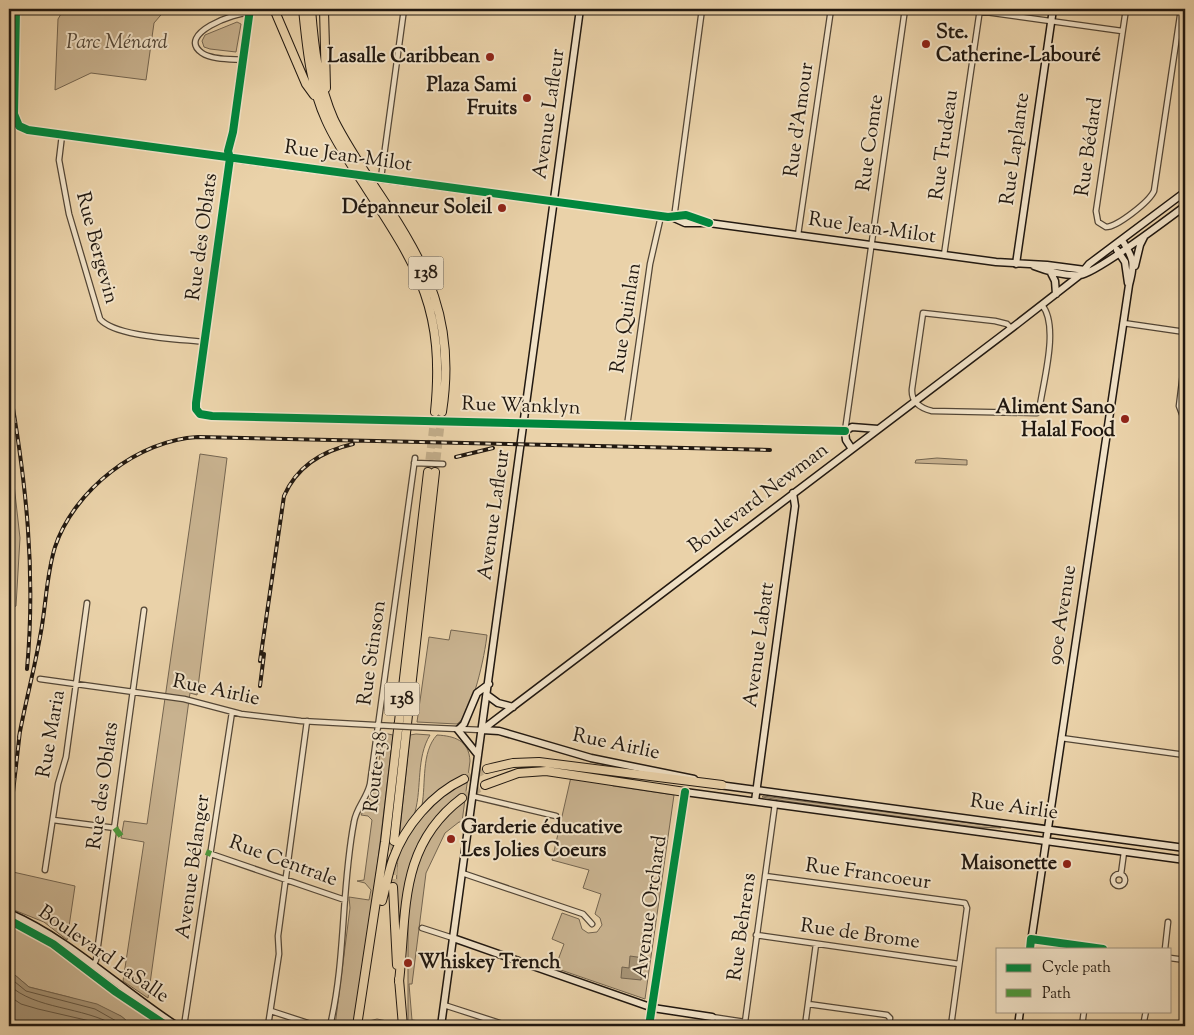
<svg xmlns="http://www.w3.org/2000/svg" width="1194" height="1035" font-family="'Sorts Mill Goudy',serif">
  <rect width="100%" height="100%" fill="#ead2a9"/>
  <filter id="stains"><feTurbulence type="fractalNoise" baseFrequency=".004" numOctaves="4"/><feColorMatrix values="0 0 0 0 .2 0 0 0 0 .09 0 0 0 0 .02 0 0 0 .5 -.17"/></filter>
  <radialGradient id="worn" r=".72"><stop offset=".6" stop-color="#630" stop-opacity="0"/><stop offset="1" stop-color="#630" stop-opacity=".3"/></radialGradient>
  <path fill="#c8b28f" stroke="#746550" d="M 64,9 L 166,9 L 154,23 L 146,80 L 91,73 L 55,90 L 58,19 Z
    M 237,22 L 241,24 L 236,52 L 210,49 L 204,47 L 202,41 L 205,35 Z
    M 9,440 L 20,538 L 16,606 L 10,609 Z
    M 200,454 L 227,458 L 197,695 L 190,693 L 148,998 L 123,981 L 144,842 L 121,838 L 124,821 L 147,824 Z
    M 937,458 L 967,460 L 967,465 L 915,463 L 916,460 Z
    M 451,630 L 487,635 C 485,654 473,714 457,724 L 417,722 L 429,637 L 449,640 Z
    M 383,733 L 393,735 L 377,868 L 354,1021 L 352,1021 L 351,1026 L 335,1026 L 350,908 L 349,897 L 369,900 L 371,890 L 365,883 L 357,881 L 364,880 L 372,820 L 368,816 L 361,815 L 375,789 Z
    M 416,734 L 430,735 C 416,758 422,787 415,812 C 412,822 404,830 399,839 L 410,735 Z
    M 437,735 C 454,736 469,740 470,761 L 462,822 L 459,822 L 445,833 L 426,873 L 412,984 L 409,984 L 412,1020 L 435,1023 L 434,1026 L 408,1026 L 408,896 L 424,835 C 406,868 402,898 401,936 C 396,929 395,864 399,854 C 404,837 418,822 422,805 C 426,784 421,752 437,735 Z
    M 571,777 L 606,781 L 613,786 L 674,795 L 645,999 L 555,968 L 564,944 L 552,939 L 562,913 L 579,919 L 582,929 L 588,933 L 597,932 L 602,925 L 600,918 L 595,914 L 601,894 L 583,888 L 589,870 L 552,860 Z
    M 763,796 L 1001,827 L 1001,828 L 975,827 L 785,801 L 762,797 Z
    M 13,872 L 75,886 L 67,940 L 44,922 L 9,908 L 9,883 L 12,883 Z
    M 9,921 L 45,940 L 161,1024 L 159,1026 L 133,1026 L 121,1016 L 69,997 L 29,987 L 9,970 Z
    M 377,1019 L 387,1021 L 395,1026 L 363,1026 L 365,1022 Z"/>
  <path fill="#a69375" stroke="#71624d" d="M 630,956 L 644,958 L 641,980 L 621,978 L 622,967 L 629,968 Z
    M 9,970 L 29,987 L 97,1004 L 121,1016 L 133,1026 L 9,1026 Z"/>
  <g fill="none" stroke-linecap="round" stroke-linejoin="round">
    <path stroke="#645642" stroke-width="1" d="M 9,977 L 26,991 L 95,1009 L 125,1026
      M 9,985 C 36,1010 82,1006 116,1026
      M 9,996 L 21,1004 L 38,1009 L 90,1021 L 100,1026"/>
    <path stroke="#c2ad8a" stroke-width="8" stroke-dasharray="8 4" stroke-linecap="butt" d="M 428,472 L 435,412
      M 435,472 L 442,412
      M 464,779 L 487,769
      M 462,798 L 485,785
      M 393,887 L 394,841"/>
    <defs>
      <path id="street" d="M 16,9 L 14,114 L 22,128 L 230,158
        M 964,9 L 1122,31
        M 1126,9 L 1096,211 L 1098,222 L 1106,227 C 1117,227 1149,202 1154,191 L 1181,9
        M 244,60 C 232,59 212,60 202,53 C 175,34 236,12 249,13
        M 62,135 L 59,160 L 69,214 L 100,319 C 115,337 180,339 205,342
        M 381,178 L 404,9
        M 674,218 L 702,9
        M 798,235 L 831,9
        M 944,255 L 980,9
        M 1123,323 L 1185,332
        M 1011,328 L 1007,324 L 995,321 L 923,313 L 912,389 C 911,402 920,408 932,411 L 1037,413 L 1040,405 C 1044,379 1059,325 1042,305
        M 1185,357 L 1179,406 L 1182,414 L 1185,416
        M 627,426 L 650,264 L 661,216
        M 845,431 L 905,9
        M 414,463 L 443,464
        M 40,679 L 184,699 L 241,714 L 301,721 L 393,726
        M 412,727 L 482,730
        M 1061,738 L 1185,755
        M 472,796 L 556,816
        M 53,820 L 115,828
        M 211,854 L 345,900
        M 45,870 L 58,784 L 66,757 L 87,603
        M 462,873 L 583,914 L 592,924
        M1113 880a6 6 0 1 1 12 0a6 6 0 1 1-12 0Z
        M 1121,874 L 1124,852
        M 765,876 L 965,903 L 967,908 L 951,1026
        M 422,928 L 453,938
        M 756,935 L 959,964
        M 1031,939 L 1103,949
        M 1165,949 L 1168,922
        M 1170,958 L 1185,960
        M 93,966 L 96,960 L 144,610
        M 808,1004 L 887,1015 L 890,1018 L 889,1026
        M 444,1005 L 509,1026
        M 271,1011 L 317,1026
        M 712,1017 L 745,1022 L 775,804
        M 184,1026 L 232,712
        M 268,1026 L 279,954 L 278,936 L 307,721
        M 330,1026 C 346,959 341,889 354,822 C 356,808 367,798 370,784 L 415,458
        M 649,1026 L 685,792
        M 805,1026 L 816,944
        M 1082,1026 L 1084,1011
        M 1143,1026 L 1146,1011"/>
      <path id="secondary" d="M 250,9 L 233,132 L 228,151 L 230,158 L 196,403 L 196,409 L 200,414 L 212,416 L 845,431 L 852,427 L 878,429
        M 230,158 L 350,174
        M 377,178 L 668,217 L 686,215 L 703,221
        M 674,218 L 685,223 L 709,223 L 996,262 L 1047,265 L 1085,270
        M 1117,250 L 1125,262 L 1128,283
        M 1016,264 L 1053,9
        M 1034,266 C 1047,271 1066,276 1080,275 C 1095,274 1169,218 1185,206
        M 1135,266 L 1140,245 L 1144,237
        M 1050,271 L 1055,281 L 1056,294
        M 845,431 L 846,440 L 852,449
        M 487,695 L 498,703 L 513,707
        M 482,730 L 1017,324 L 1080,275 L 1089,264 L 1185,192
        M 482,730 L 499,731 L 591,758 L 694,779
        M 478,755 L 458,730 L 464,724 L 477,693 L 489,684
        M 719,785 L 1185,848
        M 685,792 L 1185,860
        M 755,801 L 795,506 L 793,493
        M 9,913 C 71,940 121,990 177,1026
        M 453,938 L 653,1008 L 712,1017 L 710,1026
        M 1030,949 L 1129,285 C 1135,263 1134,259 1122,240
        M 441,1026 L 580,9
        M 1018,1026 L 1020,1011"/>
      <path id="highway" d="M 274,9 L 306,84 L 314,95
        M 303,9 C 307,47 310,85 326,120 C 337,145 353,167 367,189 C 420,270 445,311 435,412
        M 311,9 C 314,47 318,84 334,120 C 347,146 364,171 380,195 C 428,267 456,322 442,412
        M 324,9 L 326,88
        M 487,769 L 513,763 L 539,762 L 722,785
        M 485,785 L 518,773 L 546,771 L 685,792
        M 394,841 L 435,472
        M 393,887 L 397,965
        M 382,901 C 386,887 388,873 393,859 C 405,826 432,794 464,779
        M 399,979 L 403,1026
        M 399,982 C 407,912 398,846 462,798
        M 357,1026 L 385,842 L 428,472"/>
    </defs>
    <use href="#street" stroke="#534636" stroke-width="7"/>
    <use href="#secondary" stroke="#211810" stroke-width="9"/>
    <use href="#highway" stroke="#211810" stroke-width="10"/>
    <use href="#street" stroke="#f1e2c7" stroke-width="4.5"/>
    <use href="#secondary" stroke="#f1e2c7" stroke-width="6"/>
    <use href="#highway" stroke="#ead2a9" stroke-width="8"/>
    <defs>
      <path id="rail" d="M 9,385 C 26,480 36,572 27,669
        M 456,457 L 493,448
        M 260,661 L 284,496 C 297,466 322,451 353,444
        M 260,686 L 264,654
        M 19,737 C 25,704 34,671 40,637 C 46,608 46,576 55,547 C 74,490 138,440 198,437 L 770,450
        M 9,827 L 20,731"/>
    </defs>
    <use href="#rail" stroke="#211810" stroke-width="4"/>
    <use href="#rail" stroke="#f1e2c7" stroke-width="2" stroke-dasharray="5.5" stroke-linecap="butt"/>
    <defs>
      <path id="street-bridge" d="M 393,726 L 412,727"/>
      <path id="secondary-bridge" d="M 350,174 L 377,178"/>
    </defs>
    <use href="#street-bridge" stroke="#534636" stroke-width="7" stroke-linecap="butt"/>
    <use href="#secondary-bridge" stroke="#211810" stroke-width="9" stroke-linecap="butt"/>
    <use href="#street-bridge" stroke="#f1e2c7" stroke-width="4.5"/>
    <use href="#secondary-bridge" stroke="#f1e2c7" stroke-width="6"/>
    <path stroke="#4d993c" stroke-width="6" stroke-dasharray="12 6" stroke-linecap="butt" d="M 115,828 L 121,836
      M 206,852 L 211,854"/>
    <defs>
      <path id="cycleway" d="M 16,9 L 14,114 L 19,126 L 28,130 L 668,217 L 686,215 L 709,223
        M 250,9 L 233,132 L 228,151 L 230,158 L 196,403 L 196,409 L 200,414 L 212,416 L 845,431
        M 9,920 L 53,944 L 116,992 L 167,1026
        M 1030,949 L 1031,939 L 1103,949
        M 649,1026 L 685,792"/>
    </defs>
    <use href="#cycleway" stroke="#f1e2c7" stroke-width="11"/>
    <use href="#cycleway" stroke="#00873e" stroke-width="8"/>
  </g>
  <g fill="#8f2418" stroke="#f1e2c7" stroke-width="2">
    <circle cx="926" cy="44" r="5"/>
    <circle cx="490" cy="57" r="5"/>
    <circle cx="527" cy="98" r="5"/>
    <circle cx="502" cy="208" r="5"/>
    <circle cx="1125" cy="419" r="5"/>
    <circle cx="451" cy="839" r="5"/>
    <circle cx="1067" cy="864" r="5"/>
    <circle cx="408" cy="963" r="5"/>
  </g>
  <g text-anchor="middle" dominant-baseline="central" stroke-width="4" stroke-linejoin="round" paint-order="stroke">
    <g fill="#f1e2c7" stroke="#5f5547" stroke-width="1">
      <rect x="408.5" y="256.5" width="35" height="33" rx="4"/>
      <rect x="384.5" y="682.5" width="35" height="33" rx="4"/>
    </g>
    <g font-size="19" font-weight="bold" fill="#211810">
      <text x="426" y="273">138</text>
      <text x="402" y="699">138</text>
    </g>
    <g font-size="20" font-weight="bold" fill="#211810" stroke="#f1e2c7" text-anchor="end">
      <text x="936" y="33" text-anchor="start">Ste.<tspan x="936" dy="23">Catherine-Labouré</tspan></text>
      <text x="480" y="57">Lasalle Caribbean</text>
      <text x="517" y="86">Plaza Sami<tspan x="517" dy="23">Fruits</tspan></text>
      <text x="492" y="208">Dépanneur Soleil</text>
      <text x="1115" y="408">Aliment Sano<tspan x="1115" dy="23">Halal Food</tspan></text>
      <text x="461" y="828" text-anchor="start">Garderie éducative<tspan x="461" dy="23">Les Jolies Coeurs</tspan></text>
      <text x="1057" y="864">Maisonette</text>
      <text x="418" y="963" text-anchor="start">Whiskey Trench</text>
    </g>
    <g font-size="20" font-style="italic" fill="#534636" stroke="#f1e2c7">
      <text x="117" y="43">Parc Ménard</text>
    </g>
    <g font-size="20" fill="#211810" stroke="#f1e2c7">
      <text transform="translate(550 114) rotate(-82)">Avenue Lafleur</text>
      <text transform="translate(800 120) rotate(-82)">Rue d'Amour</text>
      <text transform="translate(871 143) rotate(-82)">Rue Comte</text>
      <text transform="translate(945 145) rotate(-82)">Rue Trudeau</text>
      <text transform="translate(1090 147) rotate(-82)">Rue Bédard</text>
      <text transform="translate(1016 149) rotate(-82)">Rue Laplante</text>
      <text transform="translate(348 157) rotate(8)">Rue Jean-Milot</text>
      <text transform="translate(872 229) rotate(8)">Rue Jean-Milot</text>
      <text transform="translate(203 237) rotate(-82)">Rue des Oblats</text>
      <text transform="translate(96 248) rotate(75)">Rue Bergevin</text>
      <text transform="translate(627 318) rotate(-81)">Rue Quinlan</text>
      <text transform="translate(521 407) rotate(2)">Rue Wanklyn</text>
      <text transform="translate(759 499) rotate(-37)">Boulevard Newman</text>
      <text transform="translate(495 515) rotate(-82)">Avenue Lafleur</text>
      <text transform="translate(1063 615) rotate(-81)">90e Avenue</text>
      <text transform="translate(760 645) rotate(-82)">Avenue Labatt</text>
      <text transform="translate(373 653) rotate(-82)">Rue Stinson</text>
      <text transform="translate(216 691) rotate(12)">Rue Airlie</text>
      <text transform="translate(52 734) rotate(-80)">Rue Maria</text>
      <text transform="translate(616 745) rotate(12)">Rue Airlie</text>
      <text transform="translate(377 772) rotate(-83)">Route 138</text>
      <text transform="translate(104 786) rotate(-82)">Rue des Oblats</text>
      <text transform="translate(1014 808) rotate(8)">Rue Airlie</text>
      <text transform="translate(283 862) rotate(20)">Rue Centrale</text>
      <text transform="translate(194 867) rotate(-82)">Avenue Bélanger</text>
      <text transform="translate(868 875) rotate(8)">Rue Francoeur</text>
      <text transform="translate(651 907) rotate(-82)">Avenue Orchard</text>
      <text transform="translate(743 927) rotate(-82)">Rue Behrens</text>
      <text transform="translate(860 935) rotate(8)">Rue de Brome</text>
      <text transform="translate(103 955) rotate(35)">Boulevard LaSalle</text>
    </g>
  </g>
  <rect width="1194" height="1035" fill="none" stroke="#ead2a9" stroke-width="30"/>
  <rect x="10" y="10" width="1174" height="1015" fill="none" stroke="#211810" stroke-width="2.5"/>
  <rect x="15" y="15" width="1164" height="1005" fill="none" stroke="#211810"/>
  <rect x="996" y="948" width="175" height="65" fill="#f1e2c7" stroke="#9e917e"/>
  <rect x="1006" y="964" width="25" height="8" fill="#00873e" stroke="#9e917e"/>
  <text x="1042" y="972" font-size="15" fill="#211810">Cycle path</text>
  <rect x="1006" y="989" width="25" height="8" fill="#4d993c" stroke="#9e917e"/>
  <text x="1042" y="998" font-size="15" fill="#211810">Path</text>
  <rect width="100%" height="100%" filter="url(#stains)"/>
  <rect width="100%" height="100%" fill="url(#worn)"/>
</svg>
